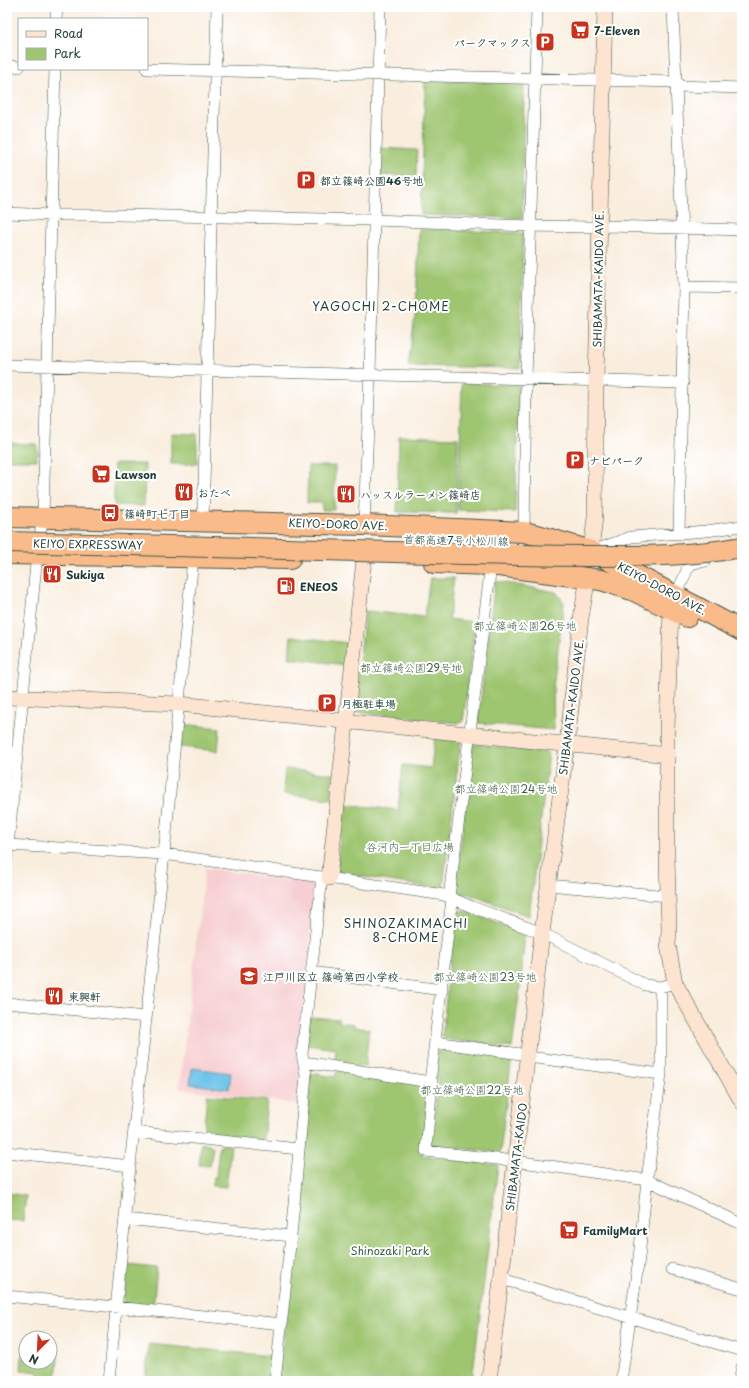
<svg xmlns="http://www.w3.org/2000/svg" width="749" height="1388" font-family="'Playpen Sans','Klee One',sans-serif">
  <rect width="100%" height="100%" fill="#fff"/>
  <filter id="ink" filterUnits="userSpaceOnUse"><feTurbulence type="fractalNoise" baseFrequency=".025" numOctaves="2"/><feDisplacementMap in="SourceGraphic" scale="8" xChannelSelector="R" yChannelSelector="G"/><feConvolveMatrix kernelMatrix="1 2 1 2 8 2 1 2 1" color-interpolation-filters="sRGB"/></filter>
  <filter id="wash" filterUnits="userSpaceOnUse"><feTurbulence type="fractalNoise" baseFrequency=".012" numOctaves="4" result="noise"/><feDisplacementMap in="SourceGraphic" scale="16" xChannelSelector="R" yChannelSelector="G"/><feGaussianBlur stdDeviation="0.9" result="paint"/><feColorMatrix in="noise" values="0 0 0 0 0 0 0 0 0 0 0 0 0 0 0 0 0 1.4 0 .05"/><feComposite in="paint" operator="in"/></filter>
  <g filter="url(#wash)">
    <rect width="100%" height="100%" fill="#f9eddd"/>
    <path fill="#f7cfd2" d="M 205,868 L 310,883 L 315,889 L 298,1063 L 301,1073 L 298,1104 L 179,1089 Z"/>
    <path fill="#9ec570" stroke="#5e8152" d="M 425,81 L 524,82 L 522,218 L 421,215 Z
      M 380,148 L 417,150 L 416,176 L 379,175 Z
      M 419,229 L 523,233 L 520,368 L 408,366 L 416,310 Z
      M 462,383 L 519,385 L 515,512 L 458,510 Z
      M 171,433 L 197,434 L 197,464 L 171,464 Z
      M 399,436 L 458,438 L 456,513 L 397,512 Z
      M 7,443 L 37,444 L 37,460 L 7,460 Z
      M 114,464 L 145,464 L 144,506 L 114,505 Z
      M 308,466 L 335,466 L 334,510 L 322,510 L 322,503 L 307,503 Z
      M 430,578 L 454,578 L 449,619 L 475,622 L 463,722 L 459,723 L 354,712 L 365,611 L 424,617 Z
      M 495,581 L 556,592 L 564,603 L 553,687 L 554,730 L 478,723 Z
      M 291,636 L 348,643 L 346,665 L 289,658 Z
      M 182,724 L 220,728 L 218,751 L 180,747 Z
      M 435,736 L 461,740 L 443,887 L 440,889 L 339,873 L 337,870 L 343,804 L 398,810 L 403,765 L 431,768 Z
      M 473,744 L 549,753 L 529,916 L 468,894 L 455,892 Z
      M 285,769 L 333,774 L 331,799 L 283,794 Z
      M 459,909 L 525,933 L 521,980 L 512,1048 L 445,1039 L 442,1037 L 455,913 Z
      M 310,1017 L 339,1019 L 339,1022 L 354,1024 L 354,1027 L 369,1029 L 365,1067 L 335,1063 L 336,1049 L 307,1045 Z
      M 438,1047 L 512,1055 L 500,1153 L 431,1145 L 438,1079 L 434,1078 Z
      M 337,1071 L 428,1085 L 422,1155 L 498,1165 L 472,1381 L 279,1381 L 311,1073 L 335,1077 Z
      M 207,1095 L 267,1101 L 263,1142 L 203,1136 Z
      M 201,1143 L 209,1144 L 213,1147 L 210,1166 L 199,1165 Z
      M 222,1145 L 231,1146 L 226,1187 L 212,1186 L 214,1177 L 216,1177 L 219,1147 Z
      M 7,1193 L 26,1196 L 23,1221 L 7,1220 Z
      M 127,1265 L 157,1268 L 153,1308 L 123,1305 Z
      M 149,1344 L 271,1356 L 268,1381 L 145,1381 Z
      M 23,1346 L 26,1347 L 26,1362 L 50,1362 L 50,1349 L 59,1350 L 56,1379 L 73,1381 L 37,1381 L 38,1372 L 21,1370 Z"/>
    <path fill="#6ec4eb" stroke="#468090" d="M 192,1068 L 231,1073 L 229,1089 L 190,1084 Z"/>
  </g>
  <g filter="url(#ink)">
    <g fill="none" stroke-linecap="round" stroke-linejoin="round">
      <defs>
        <path id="street" d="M 673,7 L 684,287 L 679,534
          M 56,19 L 57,7
          M 7,66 L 19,67
          M 147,69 L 677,82
          M 677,86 L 742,88
          M 7,213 L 51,215 L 119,215 L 374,220 L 531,226 L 590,227 L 610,226 L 742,230
          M 684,287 L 742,288
          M 7,365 L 683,383
          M 203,521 L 217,7
          M 364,525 L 370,374 L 380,7
          M 524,532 L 526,379 L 537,7
          M 593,551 L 631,537 L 706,531 L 742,526
          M 676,596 L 687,570 L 692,563 L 706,561
          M 7,845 L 164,854 L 444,895 L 472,907 L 542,933 L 645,985 L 660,987 L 675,983
          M 7,856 L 37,555 L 43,517 L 55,69
          M 548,885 L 668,896
          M 449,897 L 491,565
          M 452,899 L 430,1082 L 432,1082 L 426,1151 L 515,1161 L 647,1180 L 742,1224
          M 311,972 L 442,990
          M 7,1003 L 146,1017
          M 435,1042 L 528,1055
          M 528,1057 L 661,1074
          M 304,1062 L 430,1082
          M 134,1132 L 299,1149
          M 7,1152 L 130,1166
          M 125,1219 L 291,1236
          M 672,1269 L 742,1289
          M 502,1279 L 742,1351
          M 7,1296 L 282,1324
          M 109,1381 L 130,1166 L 164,854 L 193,558
          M 275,1381 L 291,1236 L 306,1075 L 302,1054 L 322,877
          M 621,1381 L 639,1258 L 647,1180 L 661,1074 L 661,1000 L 660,987
          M 739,1381 L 742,1367"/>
        <path id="secondary" d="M 591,551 L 595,517 L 596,381 L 605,7
          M 674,601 L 671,609 L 667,729 L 667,858 L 669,930 L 668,945 L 675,983 L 742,1102
          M 7,697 L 179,704 L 668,755
          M 329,878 L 364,560
          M 489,1381 L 542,933 L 567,744 L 581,618 L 588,577"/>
        <path id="highway" d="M 7,517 L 364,525 L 524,532 L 541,536 L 591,551 L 742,631
          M 7,554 L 290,559
          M 434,563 L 491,565 L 601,580 L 632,590 L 687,617"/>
      </defs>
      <use href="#street" stroke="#40574d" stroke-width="12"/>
      <use href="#secondary" stroke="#40574d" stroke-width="16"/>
      <use href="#highway" stroke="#40574d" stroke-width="22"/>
      <use href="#street" stroke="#fff" stroke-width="11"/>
      <use href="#secondary" stroke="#fde4d1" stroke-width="15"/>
      <use href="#highway" stroke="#fabb8b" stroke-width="20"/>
      <defs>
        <path id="highway-bridge" d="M 7,542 C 160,545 312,550 465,554 C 510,555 554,556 598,556 C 646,556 695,556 742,547"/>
      </defs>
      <use href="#highway-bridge" stroke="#40574d" stroke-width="22" stroke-linecap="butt"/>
      <use href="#highway-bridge" stroke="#fabb8b" stroke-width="20"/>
    </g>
  </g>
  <defs>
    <symbol id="supermarket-square" viewBox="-11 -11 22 22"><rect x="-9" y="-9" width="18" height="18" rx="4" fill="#c8321e" stroke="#fff"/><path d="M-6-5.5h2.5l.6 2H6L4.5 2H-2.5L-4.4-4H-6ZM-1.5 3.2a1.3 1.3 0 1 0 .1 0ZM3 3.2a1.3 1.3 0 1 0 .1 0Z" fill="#fff"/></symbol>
    <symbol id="parking-square" viewBox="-11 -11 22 22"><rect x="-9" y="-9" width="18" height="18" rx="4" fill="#c8321e" stroke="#fff"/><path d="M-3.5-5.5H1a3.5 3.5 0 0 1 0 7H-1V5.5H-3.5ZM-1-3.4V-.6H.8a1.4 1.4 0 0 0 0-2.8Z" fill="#fff"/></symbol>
    <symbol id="restaurant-square" viewBox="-11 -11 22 22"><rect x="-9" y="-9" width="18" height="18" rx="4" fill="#c8321e" stroke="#fff"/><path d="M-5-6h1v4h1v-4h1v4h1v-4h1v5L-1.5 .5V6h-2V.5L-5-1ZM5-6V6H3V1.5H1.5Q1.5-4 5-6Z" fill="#fff"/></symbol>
    <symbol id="bus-square" viewBox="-11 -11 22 22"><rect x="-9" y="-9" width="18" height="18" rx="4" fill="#c8321e" stroke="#fff"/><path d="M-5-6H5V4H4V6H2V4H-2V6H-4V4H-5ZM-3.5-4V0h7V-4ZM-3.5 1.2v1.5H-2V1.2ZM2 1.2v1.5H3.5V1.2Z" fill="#fff"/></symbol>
    <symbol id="fuel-square" viewBox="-11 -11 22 22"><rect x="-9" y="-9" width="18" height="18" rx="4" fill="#c8321e" stroke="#fff"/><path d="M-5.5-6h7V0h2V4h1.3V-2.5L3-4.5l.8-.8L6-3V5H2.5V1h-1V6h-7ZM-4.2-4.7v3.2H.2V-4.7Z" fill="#fff"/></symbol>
    <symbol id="school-square" viewBox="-11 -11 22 22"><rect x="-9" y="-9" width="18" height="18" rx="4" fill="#c8321e" stroke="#fff"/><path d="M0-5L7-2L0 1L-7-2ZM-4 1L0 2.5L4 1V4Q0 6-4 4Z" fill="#fff"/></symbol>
  </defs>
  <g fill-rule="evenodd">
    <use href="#supermarket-square" x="569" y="19" width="22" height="22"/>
    <use href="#parking-square" x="534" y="31" width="22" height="22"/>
    <use href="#parking-square" x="295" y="169" width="22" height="22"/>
    <use href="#parking-square" x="564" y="449" width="22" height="22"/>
    <use href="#supermarket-square" x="90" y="463" width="22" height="22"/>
    <use href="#restaurant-square" x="173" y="481" width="22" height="22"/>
    <use href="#restaurant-square" x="335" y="483" width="22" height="22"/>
    <use href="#bus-square" x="99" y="502" width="22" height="22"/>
    <use href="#restaurant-square" x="41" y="563" width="22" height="22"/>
    <use href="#fuel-square" x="275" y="575" width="22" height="22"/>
    <use href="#parking-square" x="316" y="692" width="22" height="22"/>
    <use href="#school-square" x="238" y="965" width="22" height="22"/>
    <use href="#restaurant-square" x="43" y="985" width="22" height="22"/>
    <use href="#supermarket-square" x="558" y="1219" width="22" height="22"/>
  </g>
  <g text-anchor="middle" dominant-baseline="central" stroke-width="4" stroke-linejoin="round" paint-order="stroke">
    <g font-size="11" font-weight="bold" fill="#1f3d34" stroke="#fff" text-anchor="start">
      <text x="594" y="30">7-Eleven</text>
      <text x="531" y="42" text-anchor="end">パークマックス</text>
      <text x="320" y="180">都立篠崎公園46号地</text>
      <text x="589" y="460">ナビパーク</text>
      <text x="115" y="474">Lawson</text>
      <text x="198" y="492">おたべ</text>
      <text x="360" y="494">ハッスルラーメン篠崎店</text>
      <text x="124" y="513">篠崎町七丁目</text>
      <text x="66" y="574">Sukiya</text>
      <text x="300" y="586">ENEOS</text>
      <text x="341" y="703">月極駐車場</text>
      <text x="263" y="976">江戸川区立 篠崎第四小学校</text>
      <text x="68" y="996">東興軒</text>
      <text x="583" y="1230">FamilyMart</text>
    </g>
    <g font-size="11" fill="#1f3d34" stroke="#fff">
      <text transform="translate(598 279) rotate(-89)">SHIBAMATA-KAIDO AVE.</text>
      <text transform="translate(338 524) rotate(2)">KEIYO-DORO AVE.</text>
      <text transform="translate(456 540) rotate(1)">首都高速7号小松川線</text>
      <text transform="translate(88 544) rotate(1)">KEIYO EXPRESSWAY</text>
      <text transform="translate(662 588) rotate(28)">KEIYO-DORO AVE.</text>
      <text transform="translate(571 707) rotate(-83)">SHIBAMATA-KAIDO AVE.</text>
      <text transform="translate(516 1157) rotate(-83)">SHIBAMATA-KAIDO</text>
    </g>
    <g font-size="11" fill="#3f5f43" stroke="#fff">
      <text x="525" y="625">都立篠崎公園26号地</text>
      <text x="411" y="667">都立篠崎公園29号地</text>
      <text x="506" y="788">都立篠崎公園24号地</text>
      <text x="410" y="846">谷河内一丁目広場</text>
      <text x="485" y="976">都立篠崎公園23号地</text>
      <text x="472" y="1089">都立篠崎公園22号地</text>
      <text x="390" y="1250">Shinozaki Park</text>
    </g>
    <g font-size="12" letter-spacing="1" fill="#1f3d34" stroke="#fff">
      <text x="381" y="306">YAGOCHI 2-CHOME</text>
      <text x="406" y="923">SHINOZAKIMACHI<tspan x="406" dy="14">8-CHOME</tspan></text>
    </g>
  </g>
  <rect width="749" height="1388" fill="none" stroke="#fff" stroke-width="24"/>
  <rect x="18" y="18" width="130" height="52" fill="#ffffff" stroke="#a5b1ae"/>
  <rect x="26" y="31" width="20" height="6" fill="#fde4d1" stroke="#a5b1ae"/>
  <text x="54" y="38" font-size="12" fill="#1f3d34">Road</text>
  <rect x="26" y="48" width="20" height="12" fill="#9ec570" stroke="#a5b1ae"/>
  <text x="54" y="58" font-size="12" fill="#1f3d34">Park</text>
  <g transform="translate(38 1350) rotate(204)"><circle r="19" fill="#ffffff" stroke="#a5b1ae"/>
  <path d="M0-3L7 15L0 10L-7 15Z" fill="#c8321e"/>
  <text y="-6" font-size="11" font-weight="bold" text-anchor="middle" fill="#1f3d34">N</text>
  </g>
</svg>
